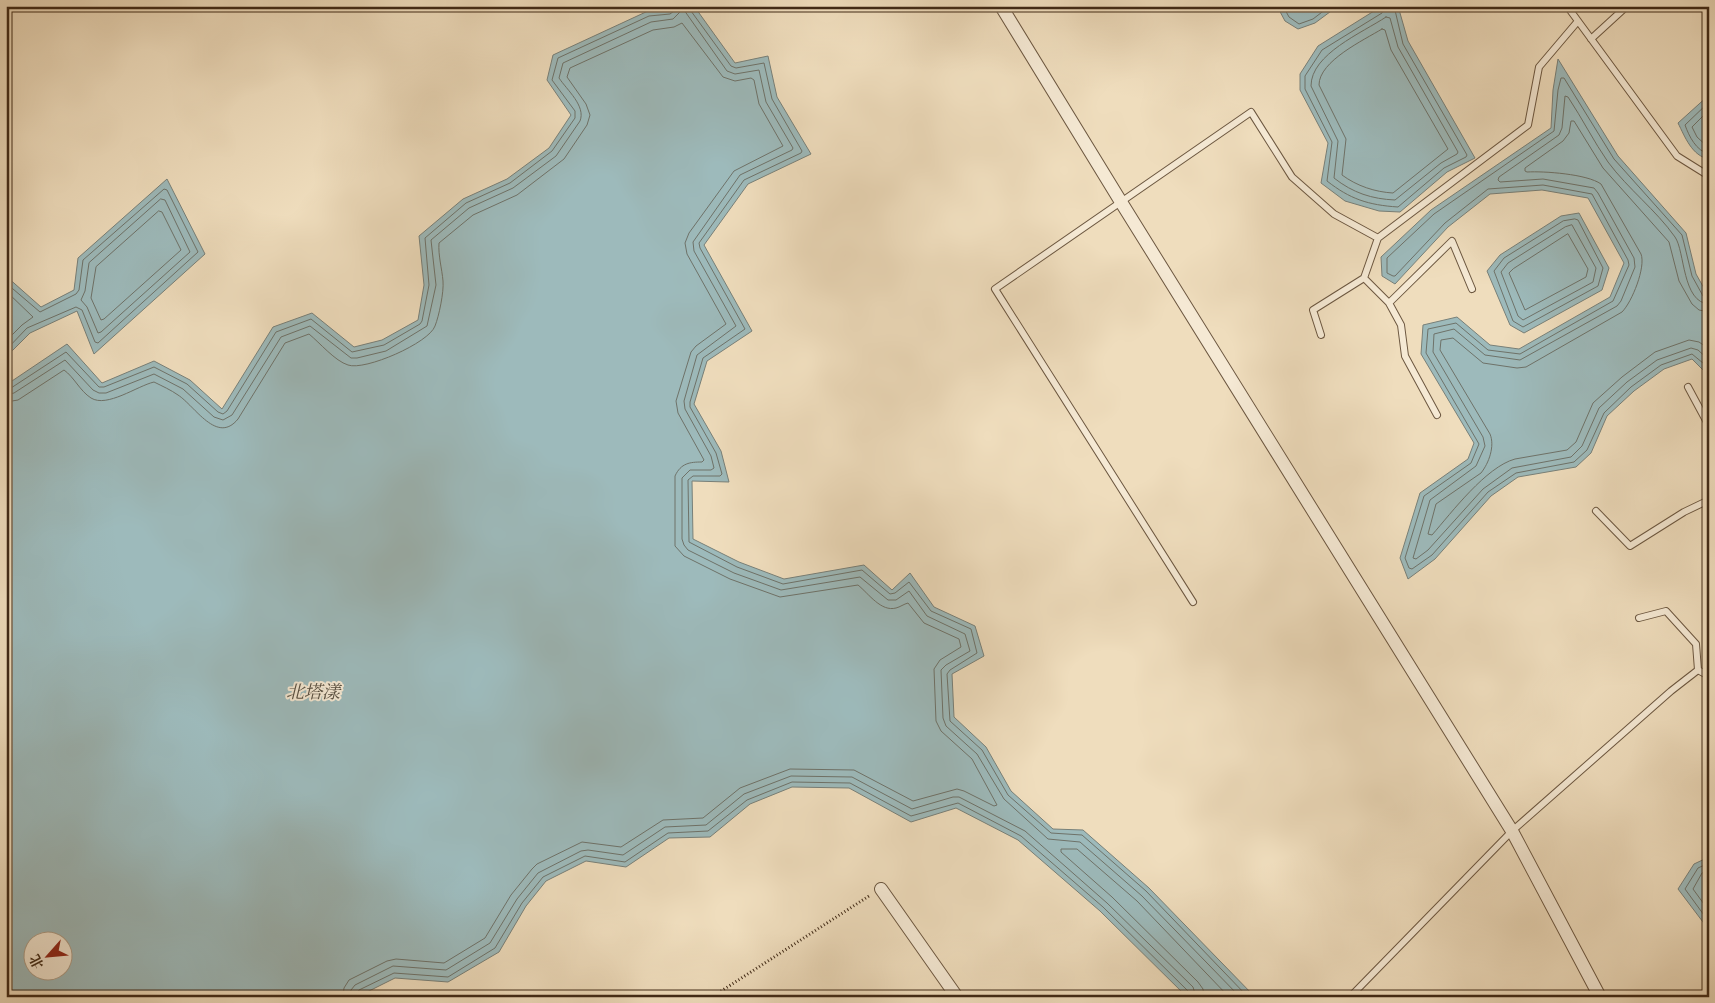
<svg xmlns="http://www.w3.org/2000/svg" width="1715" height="1003" font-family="'IM FELL Double Pica','Noto Serif SC',serif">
  <rect width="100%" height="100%" fill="#efddbd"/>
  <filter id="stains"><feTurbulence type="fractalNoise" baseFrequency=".004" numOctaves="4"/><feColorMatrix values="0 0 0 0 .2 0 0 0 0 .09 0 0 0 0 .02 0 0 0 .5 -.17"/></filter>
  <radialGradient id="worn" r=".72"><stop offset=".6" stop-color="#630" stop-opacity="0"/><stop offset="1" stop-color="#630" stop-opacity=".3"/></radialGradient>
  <path fill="#9dbabb" stroke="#788079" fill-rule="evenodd" d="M 687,6 L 694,6 L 735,63 L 768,56 L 777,97 L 811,154 L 748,184 L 704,245 L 752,331 L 707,361 L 694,404 L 721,451 L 729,482 L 692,481 L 693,539 L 739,562 L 784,579 L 864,565 L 892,590 L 910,573 L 934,607 L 975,626 L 984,656 L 952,674 L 954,717 L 986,747 L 1011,791 L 1053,829 L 1083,830 L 1149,888 L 1255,997 L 1187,997 L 1100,911 L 1018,840 L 956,808 L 911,822 L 849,788 L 792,787 L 750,804 L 710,837 L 669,838 L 626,867 L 586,861 L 546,881 L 526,906 L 499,952 L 448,982 L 395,978 L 357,997 L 6,997 L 6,385 L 67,344 L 102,383 L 154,361 L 190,380 L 222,409 L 273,327 L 312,313 L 354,347 L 382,340 L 418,320 L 424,285 L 419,236 L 463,199 L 507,179 L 549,148 L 571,115 L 547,80 L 553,55 L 648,11 ZM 62,940 L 62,970 L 32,970 L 32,940 Z
    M 1277,6 L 1338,6 L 1315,23 L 1298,29 L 1285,21 Z
    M 1382,6 L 1398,6 L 1408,41 L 1475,158 L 1447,172 L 1400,212 L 1379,211 L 1345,201 L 1321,183 L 1328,143 L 1300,90 L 1300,74 L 1318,46 Z
    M 1558,59 L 1618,156 L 1686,233 L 1696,274 L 1709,297 L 1709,376 L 1692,359 L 1664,369 L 1634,391 L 1607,416 L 1591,453 L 1576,467 L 1518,477 L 1491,496 L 1435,559 L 1408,579 L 1400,558 L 1420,493 L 1468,459 L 1474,443 L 1421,354 L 1423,325 L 1457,317 L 1490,345 L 1519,349 L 1610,297 L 1624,263 L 1588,198 L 1542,190 L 1490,194 L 1448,227 L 1395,284 L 1382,276 L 1381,257 L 1431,210 L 1551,128 L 1553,90 Z
    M 1709,95 L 1709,159 C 1692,156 1685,137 1678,123 Z
    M 167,179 L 205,254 L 94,354 L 77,311 L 30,333 L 6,357 L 6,276 L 41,307 L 74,290 L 78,258 Z
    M 1579,213 L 1609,268 L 1602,290 L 1524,333 L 1510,325 L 1487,271 L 1500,255 L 1561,216 Z
    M 1709,857 L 1709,930 L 1678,889 L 1694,864 Z"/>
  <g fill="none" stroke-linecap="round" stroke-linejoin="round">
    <path stroke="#6e7269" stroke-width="1" d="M 691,6 L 691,11 L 731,66 L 736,68 L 764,63 L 772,99 L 802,151 L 801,153 L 744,180 L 699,243 L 700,248 L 745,329 L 703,358 L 690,402 L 690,407 L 716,453 L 722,474 L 720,476 L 693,476 L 688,480 L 689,542 L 737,567 L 783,584 L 862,570 L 890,594 L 895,593 L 909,582 L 931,611 L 971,629 L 977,653 L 950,670 L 947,674 L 950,721 L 982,750 L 1008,795 L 1051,833 L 1082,835 L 1146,891 L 1248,997
      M 1283,6 L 1289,17 L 1299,24 L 1313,19 L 1330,6
      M 1384,6 L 1382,13 L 1322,50 L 1305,76 L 1305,89 L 1332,142 L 1327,181 C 1350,199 1368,205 1398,207 L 1444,168 L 1466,157 L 1467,155 L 1403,44 L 1394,6
      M 1386,17 L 1390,18 L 1398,47 L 1458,152 L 1457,154 L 1441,163 L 1395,200 C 1372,199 1353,193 1334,178 L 1338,141 L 1311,86 C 1311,54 1362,33 1386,17 Z
      M 1382,29 L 1385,30 L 1391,50 L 1448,149 L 1393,193 C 1375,192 1357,186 1342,175 L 1346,139 L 1319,85 C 1319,61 1364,40 1382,29 Z
      M 1709,102 L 1685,125 C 1689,136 1696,151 1709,154
      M 1709,110 L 1692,127 L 1697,137 L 1709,148
      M 161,199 L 165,200 L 190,252 L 101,332 L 98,333 L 87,307 L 81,300 L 85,291 L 89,263 Z
      M 159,211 L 162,212 L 181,250 L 104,319 L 101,320 L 91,298 L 96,267 Z
      M 1575,219 L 1578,220 L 1603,268 L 1598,286 L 1523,327 L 1513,321 L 1494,271 L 1504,258 L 1563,221 Z
      M 1572,225 L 1596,268 L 1593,282 L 1523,320 L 1518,316 L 1501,272 L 1508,263 L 1565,227 Z
      M 1568,234 L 1588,269 L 1586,277 L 1525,310 L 1509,273 L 1513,269 Z
      M 6,283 L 40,312 L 76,294 L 79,290 L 83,260 L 164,189 L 167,190 L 198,252 L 98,343 L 95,342 L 82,310 L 76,307 L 27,328 L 6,350
      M 6,291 L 33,317 L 22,325 L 6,341
      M 1709,298 L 1703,296 L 1692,276 L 1682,235 L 1614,159 L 1564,78 L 1561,78 L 1558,90 L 1554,131 L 1434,214 L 1387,258 L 1387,273 L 1393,276 L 1395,276 L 1445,223 L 1488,189 L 1543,185 L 1592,194 L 1628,260 L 1629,265 L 1613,301 L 1520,354 L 1488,350 L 1456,323 L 1428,329 L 1426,353 L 1479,444 L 1471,463 L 1424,496 L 1405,558 L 1409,568 L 1412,569 L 1432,555 L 1488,492 L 1516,473 L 1574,462 L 1587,450 L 1604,413 L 1631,387 L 1661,365 L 1692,354 L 1709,368
      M 1709,304 C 1682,303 1685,251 1675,237 C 1656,210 1628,189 1608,162 C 1594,142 1582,118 1568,97 L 1565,96 L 1562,128 L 1559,135 L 1499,177 L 1498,180 L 1500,182 L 1543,179 L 1594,188 L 1598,193 L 1634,258 L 1635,267 L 1621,301 L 1617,306 L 1520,360 L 1485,355 L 1454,329 L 1434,334 L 1433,352 L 1483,437 L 1485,446 L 1476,466 L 1430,500 L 1413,558 L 1416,559 L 1428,550 L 1483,489 L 1512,468 L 1571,457 L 1582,446 L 1599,408 L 1627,382 L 1657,360 L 1691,348 L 1698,350 L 1709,360
      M 1709,312 L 1699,310 L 1692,304 L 1679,281 L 1669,242 L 1603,168 L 1574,121 L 1571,121 L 1569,133 L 1563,141 L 1525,168 L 1525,171 L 1527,172 C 1544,171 1587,174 1601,184 L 1641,254 C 1646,267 1632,302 1622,312 L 1526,367 L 1517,368 L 1483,363 L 1453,338 L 1441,340 L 1440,350 L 1490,434 C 1495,446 1489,463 1481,473 L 1436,504 L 1428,534 L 1432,535 C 1452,512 1486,467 1515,459 L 1567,450 L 1576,442 L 1593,403 L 1622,377 L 1655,352 L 1689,340 L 1699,342 L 1709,349
      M 6,388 L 11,388 L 66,352 L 99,387 L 104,387 L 154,367 L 187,384 L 218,412 L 223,414 L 227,411 L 276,332 L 311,319 L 352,352 L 384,345 L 420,324 L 422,321 L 429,285 L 425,238 L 466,203 L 510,183 L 552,151 L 575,118 L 575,111 L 552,80 L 558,58 L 649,16 L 670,14 L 674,11 L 674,6
      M 6,395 L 14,393 L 65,360 L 93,390 L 99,393 L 106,393 L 154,374 L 183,389 L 214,417 L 223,420 L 232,415 L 281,337 L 310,326 L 351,358 L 357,358 L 386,351 L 427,326 L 436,285 L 431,240 L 469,208 L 513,188 L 556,156 L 580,121 C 586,106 567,90 559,78 L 563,63 L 651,22 L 673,19 L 681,11 L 684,10 L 727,71 L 735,74 L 759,70 L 766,102 L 793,148 L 792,150 L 740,175 L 693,242 L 694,251 L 736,326 L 697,355 L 684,401 L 685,409 L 711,456 L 714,468 L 711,470 L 690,470 L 682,478 L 682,539 L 684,545 L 688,550 L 734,573 L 781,590 L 860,577 L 888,600 L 896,600 L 909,591 L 927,616 L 965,634 L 970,651 L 946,665 L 941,670 L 943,718 L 946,726 L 977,754 L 1004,799 L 1048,839 L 1080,842 L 1142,896 L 1240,997
      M 6,402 L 18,400 L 64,370 C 74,377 80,391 91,398 C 107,408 137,386 154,382 C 162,386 171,390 178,395 C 195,406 217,445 238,419 L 285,343 L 309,334 C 320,343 335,361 348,365 C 365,371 429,343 435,326 C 439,316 444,292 443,281 C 442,269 438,255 439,243 L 473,215 L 517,195 L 564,159 L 587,125 L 590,115 L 586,104 L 567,77 L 570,68 L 653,30 L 674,27 L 682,23 L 723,77 L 735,81 L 751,78 L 754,80 L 759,104 L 783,146 L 734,171 L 689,233 L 685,243 L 687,254 L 726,324 L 696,346 L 691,352 L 676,401 L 678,413 L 704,460 L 702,462 C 690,462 681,463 675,476 L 675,546 L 684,556 L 730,579 L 780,597 L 858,585 C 869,594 881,612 896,608 C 900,607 904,604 908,603 L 924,623 L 959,639 L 961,647 L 940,660 L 934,669 L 936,721 L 941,731 L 972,759 L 997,805 L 994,806 L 964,791 L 957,789 L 913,801 L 854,770 L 790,769 L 740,788 L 703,818 L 663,820 L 621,847 L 582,842 L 537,864 L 532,869 L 511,895 L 485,938 L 444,963 L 396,959 L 387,961 L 349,980 L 344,988 L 343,997
      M 1709,863 L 1698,868 L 1685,889 L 1709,922
      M 1709,870 L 1702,873 L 1693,889 L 1709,911
      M 350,997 L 351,990 L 355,985 L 393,966 L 446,970 L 490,943 L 517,899 L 538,873 L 581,851 L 588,850 L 623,855 L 665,827 L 706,825 L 744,794 L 791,776 L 852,777 L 912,809 L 953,797 L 959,797 L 1025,831 L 1107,903 L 1193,987 L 1196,997
      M 356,997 L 359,990 L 394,973 L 448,977 L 495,948 L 522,903 L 543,877 L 585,856 L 625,862 L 668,833 L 708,831 L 747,800 L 792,782 L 850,783 L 911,816 L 958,803 L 1021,836 L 1103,907 L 1188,991 L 1190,997
      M 1204,997 L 1203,989 L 1198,982 L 1112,897 L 1061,852 L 1061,849 L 1077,849 L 1137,901 L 1229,997"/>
    <defs>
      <path id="lane" d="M 1567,6 L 1677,156 L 1709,176
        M 1591,39 L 1627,6
        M 1364,278 L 1389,303 L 1401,325 L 1405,356 L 1437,415
        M 1389,303 L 1452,241 L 1472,289
        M 1321,335 L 1313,310 L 1364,278 L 1378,238 L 1528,125 L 1539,67 L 1578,21
        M 1688,387 L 1709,426
        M 1596,511 L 1630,546 L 1684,512 L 1709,500
        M 1193,602 L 995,289 L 1251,112 L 1292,177 L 1334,214 L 1378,238
        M 1639,618 L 1666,611 L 1696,644 L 1698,670
        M 1350,997 L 1512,831 L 1671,691 L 1698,670 L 1709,676"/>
      <path id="street" d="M 1001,6 L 1121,202 L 1512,831 L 1600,997
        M 881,889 L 957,997"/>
    </defs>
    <use href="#lane" stroke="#6c5740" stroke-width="8"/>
    <use href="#street" stroke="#6c5740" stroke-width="14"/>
    <path stroke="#402a17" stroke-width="3" stroke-dasharray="1 2.5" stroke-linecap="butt" d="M 712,997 L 869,896"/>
    <use href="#lane" stroke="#f5e9d4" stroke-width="6"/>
    <use href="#street" stroke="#f5e9d4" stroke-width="12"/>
  </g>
  <g text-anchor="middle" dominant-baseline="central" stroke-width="4" stroke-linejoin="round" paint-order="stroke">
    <g font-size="18" font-style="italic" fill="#574e40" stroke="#f5e9d4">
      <text x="313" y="692">北塔漾</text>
    </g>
  </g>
  <rect width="1715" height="1003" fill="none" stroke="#efddbd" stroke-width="25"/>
  <rect x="8" y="8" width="1700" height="988" fill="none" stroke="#402a17" stroke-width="2.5"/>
  <rect x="12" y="12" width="1690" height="978" fill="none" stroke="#402a17"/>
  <g transform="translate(48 956) rotate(243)"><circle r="24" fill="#f5e9d4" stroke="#ad9d88"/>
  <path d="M0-4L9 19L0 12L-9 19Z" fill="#8f2418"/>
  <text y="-8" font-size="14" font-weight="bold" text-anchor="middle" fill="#402a17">北</text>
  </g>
  <rect width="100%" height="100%" filter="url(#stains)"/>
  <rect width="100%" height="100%" fill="url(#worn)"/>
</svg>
